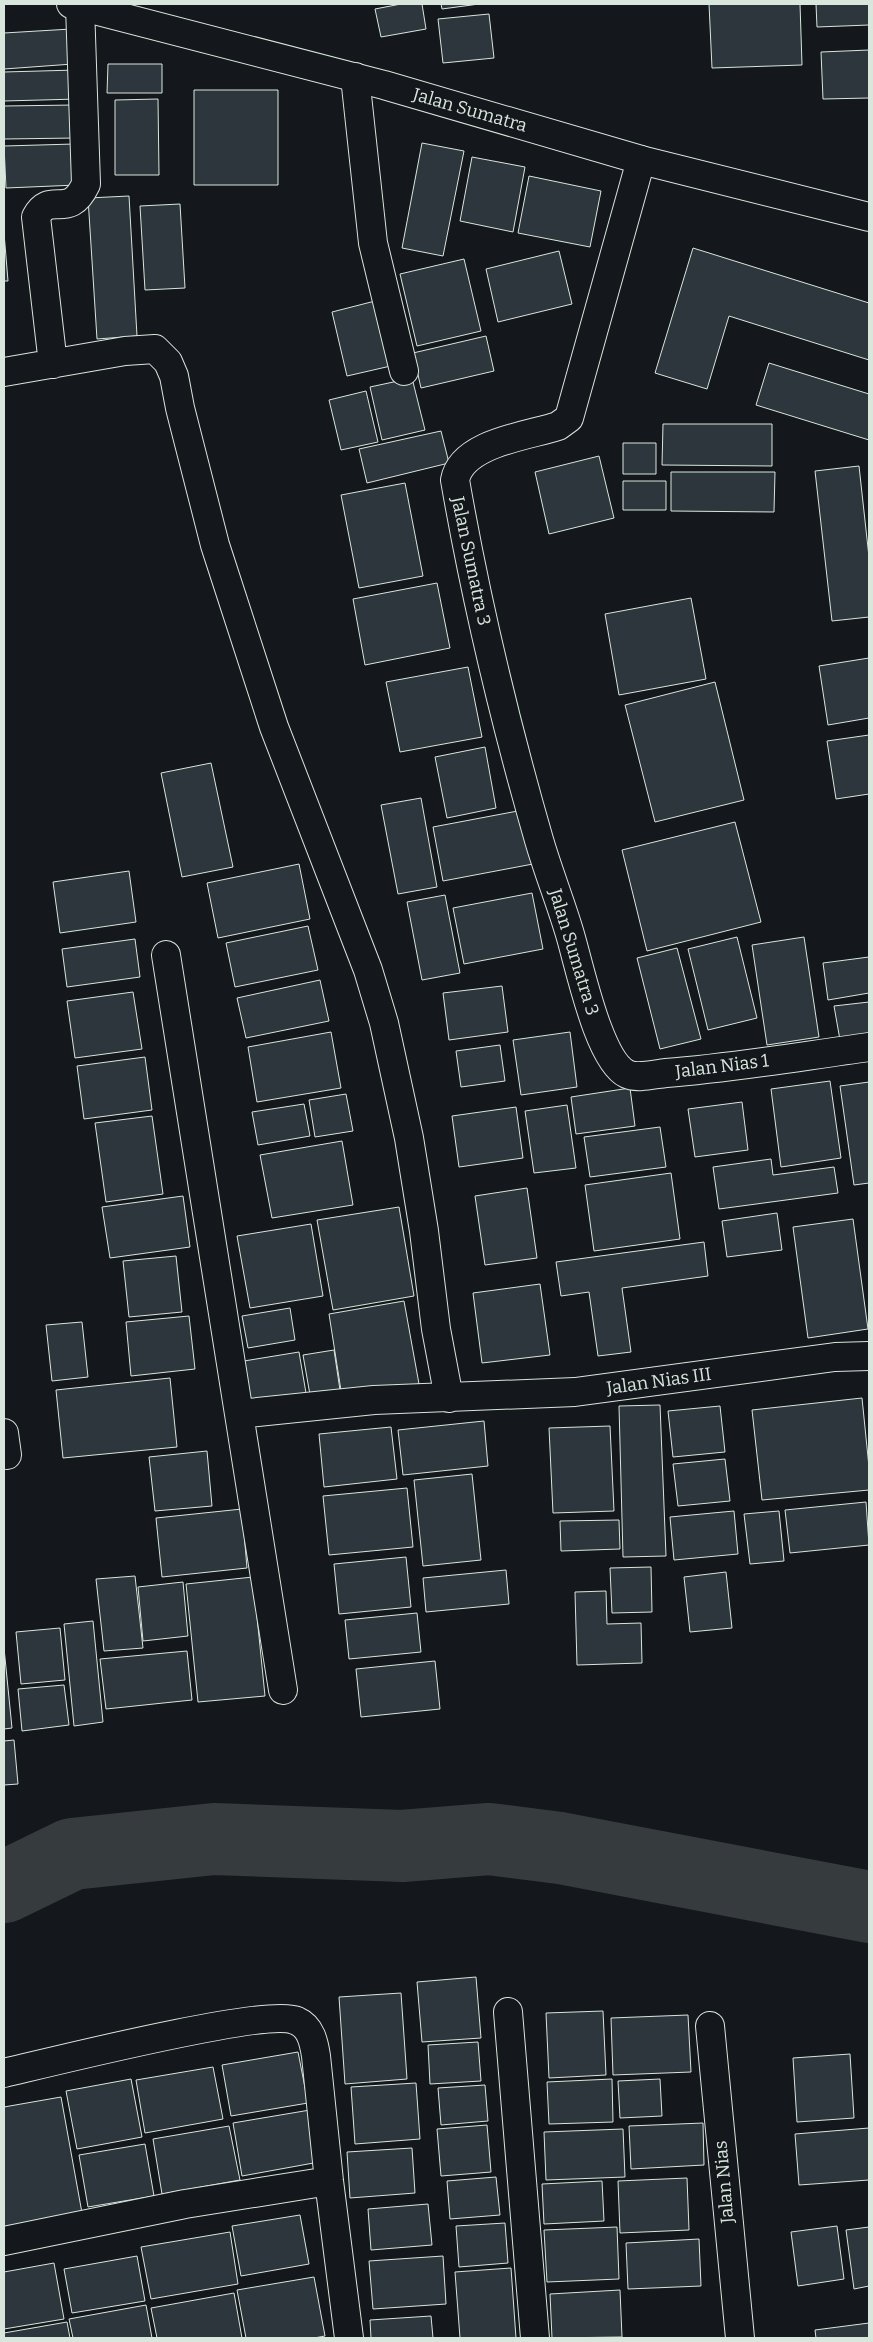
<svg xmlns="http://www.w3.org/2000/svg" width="873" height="2342" font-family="Bitter,serif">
  <rect width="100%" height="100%" fill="#14181c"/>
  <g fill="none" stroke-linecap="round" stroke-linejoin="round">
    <path stroke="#363b3e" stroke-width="72" d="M 4,1887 L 72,1854 L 214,1839 L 402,1846 L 489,1839 L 560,1848 L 869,1907"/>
  </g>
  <path fill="#2c363c" stroke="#d8e6dc" d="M 401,4 L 422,4 L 426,29 L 381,37 L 375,9 Z
    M 441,4 L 479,4 L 442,9 Z
    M 709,4 L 800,4 L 802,65 L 712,68 Z
    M 816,4 L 869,4 L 869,25 L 817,27 Z
    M 489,14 L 494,58 L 443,63 L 438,19 Z
    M 71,29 L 73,64 L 4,69 L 4,33 Z
    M 869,50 L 869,98 L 823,99 L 821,52 Z
    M 108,64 L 162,64 L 162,93 L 107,93 Z
    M 76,70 L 78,99 L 4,101 L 4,72 Z
    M 194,90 L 278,90 L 278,185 L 194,185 Z
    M 158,99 L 159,175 L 115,175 L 115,100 Z
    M 74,105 L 76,138 L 4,139 L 4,106 Z
    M 422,143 L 464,151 L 443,256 L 402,248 Z
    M 74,144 L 77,185 L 6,188 L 4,146 Z
    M 472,157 L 525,167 L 513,232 L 460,221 Z
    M 529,176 L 601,191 L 590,247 L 518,233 Z
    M 129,196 L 137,336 L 97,339 L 88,198 Z
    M 180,204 L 185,288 L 145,290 L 140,206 Z
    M 4,233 L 8,281 L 4,281 Z
    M 693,248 L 869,303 L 869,360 L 729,316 L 707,389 L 655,373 Z
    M 559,251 L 572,304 L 498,322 L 486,269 Z
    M 464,259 L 481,331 L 417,346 L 400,274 Z
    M 379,300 L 395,365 L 347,376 L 332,312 Z
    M 486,336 L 494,371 L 421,388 L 413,353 Z
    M 769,363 L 869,394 L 869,440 L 756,405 Z
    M 412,378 L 425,430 L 382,440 L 370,387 Z
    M 366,391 L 378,442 L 341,450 L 329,400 Z
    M 663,424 L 772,424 L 772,466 L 662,465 Z
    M 441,431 L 449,463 L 367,483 L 359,449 Z
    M 623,443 L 656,443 L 656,474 L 623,474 Z
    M 599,456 L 614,518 L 549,534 L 535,472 Z
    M 859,466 L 869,557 L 869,617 L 832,621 L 815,471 Z
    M 671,472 L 775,472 L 774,512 L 671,511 Z
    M 623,481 L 666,481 L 666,510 L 623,510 Z
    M 405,483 L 423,576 L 359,588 L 341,495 Z
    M 437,583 L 450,648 L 365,665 L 353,599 Z
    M 691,598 L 706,679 L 619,695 L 605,614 Z
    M 869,658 L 869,718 L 828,725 L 819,666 Z
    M 468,667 L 482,737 L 400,752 L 386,682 Z
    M 715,682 L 744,800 L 655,822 L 625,705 Z
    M 869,735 L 869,794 L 836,799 L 827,741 Z
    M 485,747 L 496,808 L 447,818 L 435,757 Z
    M 211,763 L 233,867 L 182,877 L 161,773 Z
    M 421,798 L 437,887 L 398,894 L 381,805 Z
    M 523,810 L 533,864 L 443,881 L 433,827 Z
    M 735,822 L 761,922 L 647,951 L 622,850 Z
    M 299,864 L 310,919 L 218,938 L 207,883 Z
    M 129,871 L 136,922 L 60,933 L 53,882 Z
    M 532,893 L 543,949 L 464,964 L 453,908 Z
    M 445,895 L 460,973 L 422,980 L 407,902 Z
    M 308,926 L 318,970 L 235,987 L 226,943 Z
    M 737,937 L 757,1018 L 708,1030 L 688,949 Z
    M 804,937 L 819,1037 L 767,1045 L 752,945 Z
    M 135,939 L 140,977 L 67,987 L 62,949 Z
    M 677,948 L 701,1039 L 660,1049 L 637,958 Z
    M 869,957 L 869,993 L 828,1000 L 823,963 Z
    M 320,980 L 329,1021 L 246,1038 L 237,998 Z
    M 502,986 L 508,1032 L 449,1040 L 443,993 Z
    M 133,992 L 142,1049 L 75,1058 L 67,1001 Z
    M 869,1002 L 869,1036 L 840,1040 L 834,1006 Z
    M 331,1032 L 341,1088 L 257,1102 L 248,1047 Z
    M 570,1032 L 577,1087 L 521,1095 L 513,1040 Z
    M 500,1045 L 505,1081 L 461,1087 L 456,1051 Z
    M 145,1057 L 152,1110 L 84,1119 L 77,1066 Z
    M 830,1081 L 841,1158 L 781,1167 L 771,1089 Z
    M 869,1082 L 869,1183 L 854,1185 L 840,1086 Z
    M 630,1088 L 635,1126 L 576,1134 L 571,1097 Z
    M 346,1094 L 353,1131 L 315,1137 L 309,1100 Z
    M 742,1102 L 748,1150 L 695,1157 L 688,1109 Z
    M 304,1104 L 310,1136 L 258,1145 L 252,1112 Z
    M 567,1105 L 576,1168 L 534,1173 L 525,1111 Z
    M 516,1107 L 523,1158 L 459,1167 L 452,1116 Z
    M 152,1116 L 163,1194 L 106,1202 L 95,1123 Z
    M 660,1127 L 666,1167 L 590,1177 L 584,1137 Z
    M 342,1141 L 353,1205 L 272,1218 L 260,1155 Z
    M 771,1159 L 773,1175 L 834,1167 L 838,1193 L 719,1209 L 713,1167 Z
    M 671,1173 L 680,1239 L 594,1251 L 585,1185 Z
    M 527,1188 L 537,1258 L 485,1265 L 475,1196 Z
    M 183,1196 L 190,1247 L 110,1258 L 102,1207 Z
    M 399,1207 L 414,1296 L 333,1310 L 317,1220 Z
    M 777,1213 L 782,1250 L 727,1257 L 722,1221 Z
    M 853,1219 L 868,1329 L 808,1338 L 793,1227 Z
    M 311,1224 L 323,1296 L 250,1308 L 237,1236 Z
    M 704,1242 L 708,1276 L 622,1288 L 631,1352 L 598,1356 L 589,1292 L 561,1296 L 556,1262 Z
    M 176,1256 L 182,1312 L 129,1317 L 123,1261 Z
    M 540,1284 L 550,1355 L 482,1363 L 473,1293 Z
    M 404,1301 L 419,1384 L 342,1397 L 329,1314 Z
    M 290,1308 L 295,1340 L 248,1348 L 242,1316 Z
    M 189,1316 L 195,1369 L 131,1376 L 126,1322 Z
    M 82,1322 L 88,1377 L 52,1381 L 46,1325 Z
    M 334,1350 L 340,1390 L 310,1395 L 303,1355 Z
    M 299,1352 L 306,1393 L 251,1403 L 244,1361 Z
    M 170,1378 L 177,1447 L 63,1458 L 56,1390 Z
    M 862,1398 L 869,1467 L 869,1490 L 762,1500 L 752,1410 Z
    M 660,1405 L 666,1556 L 623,1557 L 619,1406 Z
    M 720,1406 L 725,1452 L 673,1457 L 668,1411 Z
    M 484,1421 L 488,1466 L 403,1475 L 398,1430 Z
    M 610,1426 L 614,1511 L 553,1513 L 549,1428 Z
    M 391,1427 L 397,1479 L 324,1487 L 319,1434 Z
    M 207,1451 L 212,1506 L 155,1511 L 149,1457 Z
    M 725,1459 L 730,1501 L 678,1506 L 673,1464 Z
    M 472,1474 L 481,1560 L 423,1566 L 414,1480 Z
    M 407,1488 L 413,1547 L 329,1555 L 323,1496 Z
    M 866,1502 L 869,1545 L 790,1553 L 785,1510 Z
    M 242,1509 L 247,1568 L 162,1577 L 156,1518 Z
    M 734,1511 L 738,1554 L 674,1560 L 670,1517 Z
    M 779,1511 L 784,1561 L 750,1564 L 744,1514 Z
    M 619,1520 L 620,1549 L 561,1551 L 560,1521 Z
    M 406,1557 L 411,1607 L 339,1614 L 334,1564 Z
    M 651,1567 L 652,1612 L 612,1613 L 610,1568 Z
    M 506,1570 L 509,1604 L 426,1612 L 423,1578 Z
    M 726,1572 L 732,1628 L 690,1632 L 684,1577 Z
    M 135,1576 L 143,1648 L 104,1651 L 96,1579 Z
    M 253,1577 L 265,1696 L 198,1702 L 186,1584 Z
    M 183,1582 L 188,1636 L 143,1641 L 138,1587 Z
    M 606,1591 L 607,1624 L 641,1623 L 642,1663 L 577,1665 L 575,1592 Z
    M 417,1613 L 421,1652 L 349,1659 L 345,1620 Z
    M 93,1621 L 103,1722 L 74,1726 L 64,1624 Z
    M 60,1628 L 65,1680 L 21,1684 L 16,1632 Z
    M 4,1648 L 12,1728 L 4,1729 Z
    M 187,1651 L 192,1700 L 106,1709 L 100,1659 Z
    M 435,1661 L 440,1709 L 361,1717 L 356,1669 Z
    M 64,1685 L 69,1725 L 22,1731 L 18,1689 Z
    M 14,1740 L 18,1784 L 4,1785 L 4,1741 Z
    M 476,1977 L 481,2038 L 422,2042 L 417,1982 Z
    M 401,1993 L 407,2079 L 345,2084 L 339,1997 Z
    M 603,2011 L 606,2075 L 549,2078 L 546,2013 Z
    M 688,2015 L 691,2072 L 613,2075 L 611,2018 Z
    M 478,2042 L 481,2081 L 430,2084 L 428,2045 Z
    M 298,2052 L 308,2103 L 231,2116 L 222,2065 Z
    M 850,2054 L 854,2118 L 797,2122 L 793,2058 Z
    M 213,2067 L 223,2119 L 145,2133 L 136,2080 Z
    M 131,2079 L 142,2137 L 77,2149 L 66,2091 Z
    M 612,2079 L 613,2122 L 549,2124 L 547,2082 Z
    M 660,2079 L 662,2116 L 620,2118 L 618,2081 Z
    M 416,2083 L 420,2139 L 355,2144 L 351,2087 Z
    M 485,2085 L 488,2121 L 441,2125 L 438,2088 Z
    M 61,2097 L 82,2213 L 4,2227 L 4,2107 Z
    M 310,2110 L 319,2162 L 242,2176 L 233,2123 Z
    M 703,2123 L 704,2165 L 631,2169 L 629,2126 Z
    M 487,2125 L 491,2172 L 441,2176 L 437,2129 Z
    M 229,2126 L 240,2180 L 162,2194 L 153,2139 Z
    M 869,2128 L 869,2180 L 799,2185 L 795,2134 Z
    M 623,2129 L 625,2177 L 546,2180 L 544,2132 Z
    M 145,2144 L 154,2196 L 88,2207 L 79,2155 Z
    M 412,2148 L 415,2193 L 350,2198 L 347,2152 Z
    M 496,2177 L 500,2215 L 450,2219 L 447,2181 Z
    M 687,2178 L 689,2230 L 620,2233 L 618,2181 Z
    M 602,2181 L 604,2221 L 544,2224 L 542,2184 Z
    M 428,2204 L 432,2245 L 371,2250 L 368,2209 Z
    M 300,2215 L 309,2264 L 241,2276 L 232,2226 Z
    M 505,2223 L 508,2263 L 459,2267 L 456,2226 Z
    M 837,2226 L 844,2279 L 798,2286 L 791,2232 Z
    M 617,2227 L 619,2279 L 547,2282 L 544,2230 Z
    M 869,2227 L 869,2286 L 854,2289 L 846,2230 Z
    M 230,2232 L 238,2284 L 151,2299 L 141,2247 Z
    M 699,2239 L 701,2286 L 628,2289 L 626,2243 Z
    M 137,2256 L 145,2301 L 72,2313 L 64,2269 Z
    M 443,2256 L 446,2304 L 373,2309 L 369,2261 Z
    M 54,2263 L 64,2319 L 4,2329 L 4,2272 Z
    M 511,2268 L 516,2338 L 460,2338 L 455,2272 Z
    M 314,2277 L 325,2336 L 314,2338 L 246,2338 L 237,2290 Z
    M 620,2290 L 622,2337 L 552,2338 L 550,2294 Z
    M 234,2293 L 242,2338 L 157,2338 L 151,2308 Z
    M 146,2305 L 152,2338 L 73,2338 L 69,2319 Z
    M 431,2316 L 433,2338 L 371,2338 L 370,2320 Z
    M 67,2322 L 70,2338 L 4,2338 L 4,2333 Z
    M 869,2323 L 869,2338 L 816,2338 L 815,2330 Z"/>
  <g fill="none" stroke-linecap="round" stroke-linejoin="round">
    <defs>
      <path id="minor" d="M 355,77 L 373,243 L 404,371
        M 641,160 L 569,418 L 558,426 C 527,436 462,443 455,480 C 476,601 505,722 539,840 C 548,871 560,901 569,931 C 579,963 598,1060 627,1074 C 637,1079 655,1074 666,1073 C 734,1068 802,1056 869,1047
        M 53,364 L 36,217 C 51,189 68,222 86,184 L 80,6
        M 4,372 L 125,351 L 155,349 L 168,362 L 174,376 L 180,408 L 215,545 L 274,727 L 368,970 L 384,1023 L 409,1138 L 424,1231 L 436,1329 L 449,1398
        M 166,955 L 239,1414 L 374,1400 L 575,1392 L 835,1357 L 869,1356
        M 239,1414 L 283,1690
        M 4,1433 L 7,1455
        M 508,2012 L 535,2338
        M 710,2026 L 740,2338
        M 4,2073 C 47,2063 270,2007 297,2021 C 311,2027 314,2043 316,2056 L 329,2181 L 349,2338
        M 4,2241 L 185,2204 L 329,2181"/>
      <path id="major" d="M 71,4 L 384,85 L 641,160 L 869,217"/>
    </defs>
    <use href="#minor" stroke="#d8e6dc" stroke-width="30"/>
    <use href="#major" stroke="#d8e6dc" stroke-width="30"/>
    <use href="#minor" stroke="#14181c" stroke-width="28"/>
    <use href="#major" stroke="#14181c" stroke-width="28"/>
  </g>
  <g text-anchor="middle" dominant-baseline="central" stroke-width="4" stroke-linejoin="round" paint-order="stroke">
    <g font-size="18" fill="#d8e6dc" stroke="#14181c">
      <text transform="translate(470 110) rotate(16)">Jalan Sumatra</text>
      <text transform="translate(471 561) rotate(78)">Jalan Sumatra 3</text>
      <text transform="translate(574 952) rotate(73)">Jalan Sumatra 3</text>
      <text transform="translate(722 1066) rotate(-7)">Jalan Nias 1</text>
      <text transform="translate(659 1381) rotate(-8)">Jalan Nias III</text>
      <text transform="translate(724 2182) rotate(-95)">Jalan Nias</text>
    </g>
  </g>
  <rect width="873" height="2342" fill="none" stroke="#d8e6dc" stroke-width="10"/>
</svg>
